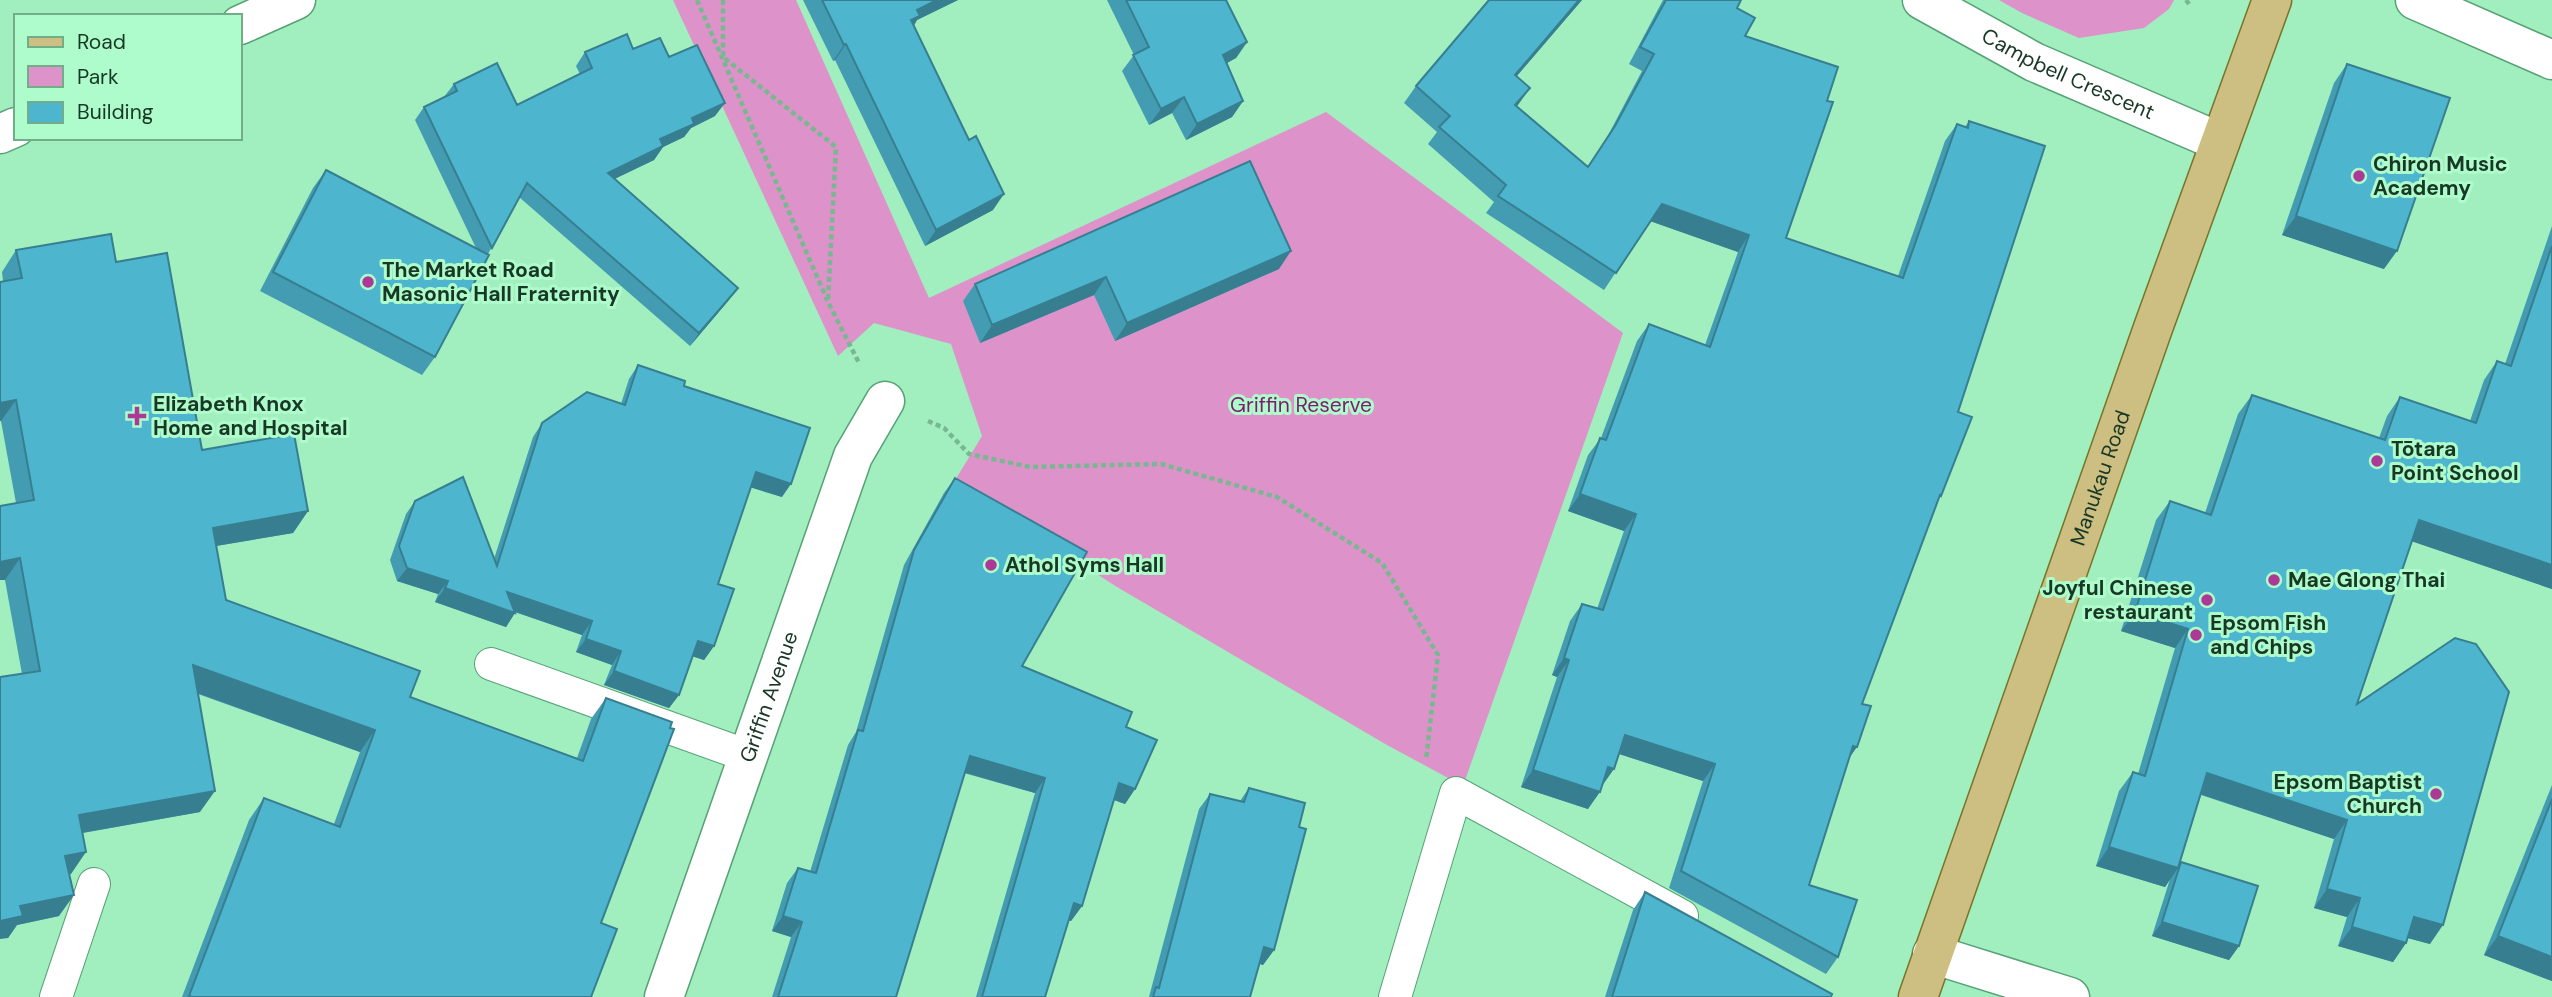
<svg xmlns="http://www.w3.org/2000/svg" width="2552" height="997" font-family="'DM Sans',sans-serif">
  <rect width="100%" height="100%" fill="#a1eebe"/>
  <path fill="#dd93ca" d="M 673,0 L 796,0 L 929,298 L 1326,112 L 1623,333 L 1463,786 L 1387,745 L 1117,587 L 954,482 L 982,436 L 951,344 L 874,323 L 838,356 Z
    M 1999,0 L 2174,0 L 2169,9 L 2144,28 L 2079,38 L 2022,13 Z"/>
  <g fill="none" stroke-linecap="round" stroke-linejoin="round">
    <defs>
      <path id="lane" d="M 491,664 L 748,756
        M 56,997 L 94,884
        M 1395,997 L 1456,793 L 1682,916"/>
      <g id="street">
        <path d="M 2415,0 L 2552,60"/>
        <path d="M 1932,954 L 2070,997"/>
        <path id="s1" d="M 664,997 L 853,456 L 885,401"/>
      </g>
      <g id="secondary">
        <path id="s2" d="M 1922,0 L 2034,62 L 2220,142"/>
        <path d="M 240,25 L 296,0"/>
        <path d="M 0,134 L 16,127"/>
      </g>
      <g id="primary">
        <path id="s3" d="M 1918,997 L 2153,328 L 2272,0"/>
      </g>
    </defs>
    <use href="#lane" stroke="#56a176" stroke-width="34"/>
    <use href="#street" stroke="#56a176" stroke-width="41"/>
    <use href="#secondary" stroke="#56a176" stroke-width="41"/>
    <use href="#primary" stroke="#78742a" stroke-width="41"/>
    <path stroke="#78b790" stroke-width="4.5" stroke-dasharray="5 3.5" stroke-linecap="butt" d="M 697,0 L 828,302 L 859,363
      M 723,0 L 723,57 L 836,147 L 828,301
      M 2186,0 L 2189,4
      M 928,421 L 944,428 L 969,454 L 1030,467 L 1161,464 L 1277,497 L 1382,563 L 1438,655 L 1426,760"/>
    <use href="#lane" stroke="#fff" stroke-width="32"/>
    <use href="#street" stroke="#fff" stroke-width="38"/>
    <use href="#secondary" stroke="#fff" stroke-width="38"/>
    <use href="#primary" stroke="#cdbf81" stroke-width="38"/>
  </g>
  <path fill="#439cb1" d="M 803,0 L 958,0 L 917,20 L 914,26 L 993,210 L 925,246 L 835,60 L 833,61 Z
    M 1107,0 L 1226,0 L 1247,42 L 1236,58 L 1227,63 L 1243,101 L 1232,117 L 1186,140 L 1172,113 L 1149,125 L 1122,71 L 1134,55 Z
    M 1489,0 L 1582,0 L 1516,77 L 1517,106 L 1588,167 L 1604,143 L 1642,71 L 1629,64 L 1663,0 L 1741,0 L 1737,8 L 1745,36 L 1827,101 L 1786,238 L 1898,276 L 1945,141 L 1957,124 L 1965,127 L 1969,121 L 1958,412 L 1937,502 L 1862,704 L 1849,759 L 1809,885 L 1838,957 L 1826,974 L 1669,888 L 1703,781 L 1619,754 L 1588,809 L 1521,787 L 1557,677 L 1552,675 L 1570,621 L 1582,604 L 1597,609 L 1624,531 L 1568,511 L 1588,455 L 1601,438 L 1637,341 L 1649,324 L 1705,345 L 1738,252 L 1650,221 L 1604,290 L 1486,213 L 1494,202 L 1428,144 L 1437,132 L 1404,103 L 1416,86 Z
    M 633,49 L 669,57 L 715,116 L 691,128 L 684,137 L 663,147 L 654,160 L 614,179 L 728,301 L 690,346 L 519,197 L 488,254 L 435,357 L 422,375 L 260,291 L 313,188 L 326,170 L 476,248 L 415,120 L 424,107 L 444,97 L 454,84 L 517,105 L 580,74 L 576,66 L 585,52 Z
    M 2347,64 L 2384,269 L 2282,235 L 2334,83 Z
    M 2552,226 L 2552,589 L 2412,541 L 2357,704 L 2430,944 L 2408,938 L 2406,943 L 2393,962 L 2338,946 L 2347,917 L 2314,908 L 2334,839 L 2201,795 L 2179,865 L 2239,946 L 2229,960 L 2152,936 L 2170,879 L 2165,887 L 2096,866 L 2119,791 L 2133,772 L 2138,774 L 2175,648 L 2121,631 L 2156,520 L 2170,501 L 2205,513 L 2238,414 L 2252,395 L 2379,438 L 2387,416 L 2400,397 L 2470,421 L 2484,380 L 2497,361 L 2505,364 Z
    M 16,250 L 116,262 L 202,450 L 308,511 L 293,533 L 216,546 L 226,600 L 410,697 L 577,758 L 591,719 L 606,698 L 601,923 L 591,997 L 182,997 L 249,820 L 264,798 L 334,824 L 360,752 L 198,694 L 200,812 L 83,833 L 71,874 L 69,874 L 59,916 L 17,925 L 8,938 L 22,674 L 5,580 L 0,580 L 0,506 L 16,503 L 1,421 L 3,281 L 2,272 Z
    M 1279,269 L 1115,341 L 1094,295 L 980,343 L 963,301 L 975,284 Z
    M 638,365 L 684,386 L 782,497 L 751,487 L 718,584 L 714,646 L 704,660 L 693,656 L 679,695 L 669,708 L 604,685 L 612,665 L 576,652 L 582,635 L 515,612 L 506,627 L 435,602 L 438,594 L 397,581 L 390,560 L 406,514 L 415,501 L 494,559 L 533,437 L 542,423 L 621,404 L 629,379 Z
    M 955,478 L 1022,666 L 1126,727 L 1135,789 L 1125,804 L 1114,800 L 1082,906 L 1071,921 L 1069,920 L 1045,997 L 976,997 L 1035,793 L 964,773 L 896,997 L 772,997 L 791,937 L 772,931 L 787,883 L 798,868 L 810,872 L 848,745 L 856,732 L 904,565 L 944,493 Z
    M 2552,785 L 2552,981 L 2484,955 Z
    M 1249,788 L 1299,827 L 1274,950 L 1263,965 L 1260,964 L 1250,997 L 1149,997 L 1199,809 L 1210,794 L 1240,801 Z
    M 1645,892 L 1831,997 L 1605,997 L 1633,910 Z"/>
  <path fill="#377f90" d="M 937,0 L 958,0 L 917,20 L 909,32 L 900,36 L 917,10 Z
    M 1579,0 L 1582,0 L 1503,92 L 1515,75 Z
    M 1247,42 L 1236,58 L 1212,71 L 1223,55 Z
    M 846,44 L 835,60 L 833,61 L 844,45 Z
    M 1530,88 L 1518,105 L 1503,122 L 1515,105 Z
    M 1184,97 L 1172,113 L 1149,125 L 1161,109 Z
    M 1243,101 L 1232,117 L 1186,140 L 1197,124 Z
    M 725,103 L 715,116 L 691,128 L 684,137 L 663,147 L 654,160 L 598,187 L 608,173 L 660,139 L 692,118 Z
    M 1004,194 L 993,210 L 925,246 L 936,230 Z
    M 1662,204 L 1749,235 L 1738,252 L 1650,221 Z
    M 2296,216 L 2397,251 L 2384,269 L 2282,235 Z
    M 1291,251 L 1279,269 L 1115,341 L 1127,323 Z
    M 1106,277 L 1094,295 L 980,343 L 992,325 Z
    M 738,288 L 728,301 L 690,346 L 699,333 Z
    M 16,400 L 1,421 L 0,421 L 0,403 Z
    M 756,472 L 791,484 L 782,497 L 746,486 Z
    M 1580,494 L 1636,514 L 1624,531 L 1568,511 Z
    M 308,511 L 293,533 L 198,549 L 213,528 Z
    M 2419,520 L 2552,565 L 2552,589 L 2405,539 Z
    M 20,558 L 5,580 L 0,580 L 0,562 Z
    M 407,568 L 448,581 L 438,594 L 397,581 Z
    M 445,588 L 515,613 L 506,627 L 435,602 Z
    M 507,592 L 592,621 L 582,635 L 498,606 Z
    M 2135,612 L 2188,629 L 2175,648 L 2121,631 Z
    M 586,639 L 621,651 L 612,665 L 576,652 Z
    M 698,641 L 714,646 L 704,660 L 688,655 Z
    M 1564,658 L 1569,660 L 1557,677 L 1552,675 Z
    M 193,665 L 375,730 L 360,752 L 178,686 Z
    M 614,671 L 679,695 L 669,708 L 604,685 Z
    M 1625,735 L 1715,764 L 1703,781 L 1613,752 Z
    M 1853,746 L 1857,747 L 1845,764 Z
    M 970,756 L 1045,778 L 1035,793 L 959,771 Z
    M 1608,767 L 1614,769 L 1602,786 Z
    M 1533,770 L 1600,792 L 1588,809 L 1521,787 Z
    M 2207,773 L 2347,820 L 2334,839 L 2194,792 Z
    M 1119,783 L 1135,789 L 1125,804 L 1109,798 Z
    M 215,791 L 200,812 L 64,836 L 79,815 Z
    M 2109,847 L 2178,868 L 2165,887 L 2096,866 Z
    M 86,852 L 71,874 L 50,877 L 65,856 Z
    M 2327,889 L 2360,898 L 2347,917 L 2314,908 Z
    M 74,895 L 59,916 L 17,925 L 8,938 L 0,939 L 0,921 L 20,906 Z
    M 1074,903 L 1082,906 L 1071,921 L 1063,918 Z
    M 783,916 L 802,922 L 791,937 L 772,931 Z
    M 2414,917 L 2443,925 L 2430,944 L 2400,936 Z
    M 2162,922 L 2239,946 L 2229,960 L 2152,936 Z
    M 2352,927 L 2406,943 L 2393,962 L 2338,946 Z
    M 2498,936 L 2552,957 L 2552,981 L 2484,955 Z
    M 1264,947 L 1274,950 L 1263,965 L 1254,962 Z"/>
  <path fill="#4eb5ce" stroke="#377f90" stroke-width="2" d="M 822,0 L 937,0 L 917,10 L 920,16 L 911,20 L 969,140 L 976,136 L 1004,194 L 936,230 L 846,44 L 844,45 Z
    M 1126,0 L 1226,0 L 1247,42 L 1223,55 L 1243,101 L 1197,124 L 1184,97 L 1161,109 L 1133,55 L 1149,47 Z
    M 1489,0 L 1579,0 L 1515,75 L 1530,88 L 1515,105 L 1588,167 L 1615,126 L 1654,54 L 1640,47 L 1666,0 L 1741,0 L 1737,8 L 1755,18 L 1745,36 L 1838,67 L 1827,101 L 1833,102 L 1786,238 L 1903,278 L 1957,124 L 1968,128 L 1969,121 L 2045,146 L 1958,412 L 1972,417 L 1941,496 L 1940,495 L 1862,704 L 1871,706 L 1857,747 L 1853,746 L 1809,885 L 1857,900 L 1838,957 L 1681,871 L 1715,764 L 1625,735 L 1614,769 L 1608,767 L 1600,792 L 1533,770 L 1569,660 L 1564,658 L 1582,604 L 1603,610 L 1636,514 L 1580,494 L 1600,438 L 1606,440 L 1649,324 L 1710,347 L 1749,235 L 1662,204 L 1616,273 L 1498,196 L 1506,185 L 1439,127 L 1450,116 L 1416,86 Z
    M 627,34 L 633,49 L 660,38 L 669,57 L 697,45 L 725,103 L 692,118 L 694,124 L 660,139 L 663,146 L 608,173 L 738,288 L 699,333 L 527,183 L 492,248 L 424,107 L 457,91 L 454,84 L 497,63 L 517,105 L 592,68 L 585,52 Z
    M 2347,64 L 2450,98 L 2397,251 L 2296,216 Z
    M 1250,161 L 1291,251 L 1127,323 L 1106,277 L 992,325 L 975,284 Z
    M 326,170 L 489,255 L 435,357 L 273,272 Z
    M 111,234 L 116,262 L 167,253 L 202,450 L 294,434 L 308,511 L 213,528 L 226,600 L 420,671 L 410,697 L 583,761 L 606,698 L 672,722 L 670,728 L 674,729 L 601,923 L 617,929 L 591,997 L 193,997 L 189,996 L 264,798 L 340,827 L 375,730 L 193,665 L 215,791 L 79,815 L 86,852 L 65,856 L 74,895 L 20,906 L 23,916 L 0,921 L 0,677 L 40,671 L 20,558 L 0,562 L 0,506 L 34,500 L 16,400 L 0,403 L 0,282 L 22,278 L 16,250 Z
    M 2552,246 L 2552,565 L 2419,520 L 2357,704 L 2455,638 L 2476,644 L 2509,692 L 2443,925 L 2414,917 L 2406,943 L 2352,927 L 2360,898 L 2327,889 L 2347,820 L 2207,773 L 2178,868 L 2109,847 L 2133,772 L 2145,776 L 2188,629 L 2135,612 L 2170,501 L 2211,515 L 2252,395 L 2385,440 L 2400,397 L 2476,423 L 2497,361 L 2511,366 Z
    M 638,365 L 685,381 L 684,386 L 810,428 L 791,484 L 756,472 L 718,584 L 734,589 L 714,646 L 698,641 L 679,695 L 614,671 L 621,651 L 586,639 L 592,621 L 507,592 L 515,613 L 445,588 L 448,581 L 407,568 L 399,546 L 415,501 L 463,477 L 497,566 L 542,423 L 587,392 L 625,405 Z
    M 955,478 L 1087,552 L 1022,666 L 1132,712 L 1126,727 L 1157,740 L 1135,789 L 1119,783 L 1082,906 L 1074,903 L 1045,997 L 982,997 L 1045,778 L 970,756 L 896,997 L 778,997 L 802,922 L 783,916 L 798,868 L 816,873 L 858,730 L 863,731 L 914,550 Z
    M 1249,788 L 1305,803 L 1299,827 L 1306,829 L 1274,950 L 1264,947 L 1250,997 L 1153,997 L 1156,987 L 1159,988 L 1210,794 L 1244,802 Z
    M 2552,799 L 2552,957 L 2498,936 Z
    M 2181,862 L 2258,886 L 2239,946 L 2162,922 Z
    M 1645,892 L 1832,994 L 1831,997 L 1612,997 Z"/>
  <g fill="#ab3995" stroke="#aefbcb" stroke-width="2.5">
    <circle cx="2359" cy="176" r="7"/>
    <circle cx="368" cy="282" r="7"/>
    <path d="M133.5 405.5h7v7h7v7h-7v7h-7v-7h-7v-7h7z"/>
    <circle cx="2377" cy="461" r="7"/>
    <circle cx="991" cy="565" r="7"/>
    <circle cx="2274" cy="580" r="7"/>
    <circle cx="2207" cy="600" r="7"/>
    <circle cx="2196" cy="635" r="7"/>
    <circle cx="2436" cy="794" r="7"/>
  </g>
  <g text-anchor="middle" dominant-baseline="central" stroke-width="6" stroke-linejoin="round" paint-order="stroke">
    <g font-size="21" fill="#183825" stroke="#aefbcb">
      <text stroke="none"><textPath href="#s2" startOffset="164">Campbell Crescent</textPath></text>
      <text stroke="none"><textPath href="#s3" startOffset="550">Manukau Road</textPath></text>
      <text stroke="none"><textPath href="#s1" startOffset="318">Griffin Avenue</textPath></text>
    </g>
    <g font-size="21" font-weight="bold" fill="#183825" stroke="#aefbcb" text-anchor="start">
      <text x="2373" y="164">Chiron Music<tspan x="2373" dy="24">Academy</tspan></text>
      <text x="382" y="270">The Market Road<tspan x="382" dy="24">Masonic Hall Fraternity</tspan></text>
      <text x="153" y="404">Elizabeth Knox<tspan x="153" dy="24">Home and Hospital</tspan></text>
      <text x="2391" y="449">Tōtara<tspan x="2391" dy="24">Point School</tspan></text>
      <text x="1005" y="565">Athol Syms Hall</text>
      <text x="2288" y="580">Mae Glong Thai</text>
      <text x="2193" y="588" text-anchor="end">Joyful Chinese<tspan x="2193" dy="24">restaurant</tspan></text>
      <text x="2210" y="623">Epsom Fish<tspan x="2210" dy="24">and Chips</tspan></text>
      <text x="2422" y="782" text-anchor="end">Epsom Baptist<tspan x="2422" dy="24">Church</tspan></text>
    </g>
    <g font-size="21" fill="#7f1b6d" stroke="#aefbcb">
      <text x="1301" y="405">Griffin Reserve</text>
    </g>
  </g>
  <rect x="14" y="14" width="228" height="126" fill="#aefbcb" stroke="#72ad89" stroke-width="2"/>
  <rect x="28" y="37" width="35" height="10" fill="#cdbf81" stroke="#72ad89" stroke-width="2"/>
  <text x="77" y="49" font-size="21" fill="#183825">Road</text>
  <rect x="28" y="66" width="35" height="21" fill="#dd93ca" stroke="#72ad89" stroke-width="2"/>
  <text x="77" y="84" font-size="21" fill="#183825">Park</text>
  <rect x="28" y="102" width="35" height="21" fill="#4eb5ce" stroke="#72ad89" stroke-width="2"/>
  <text x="77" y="119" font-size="21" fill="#183825">Building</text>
</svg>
